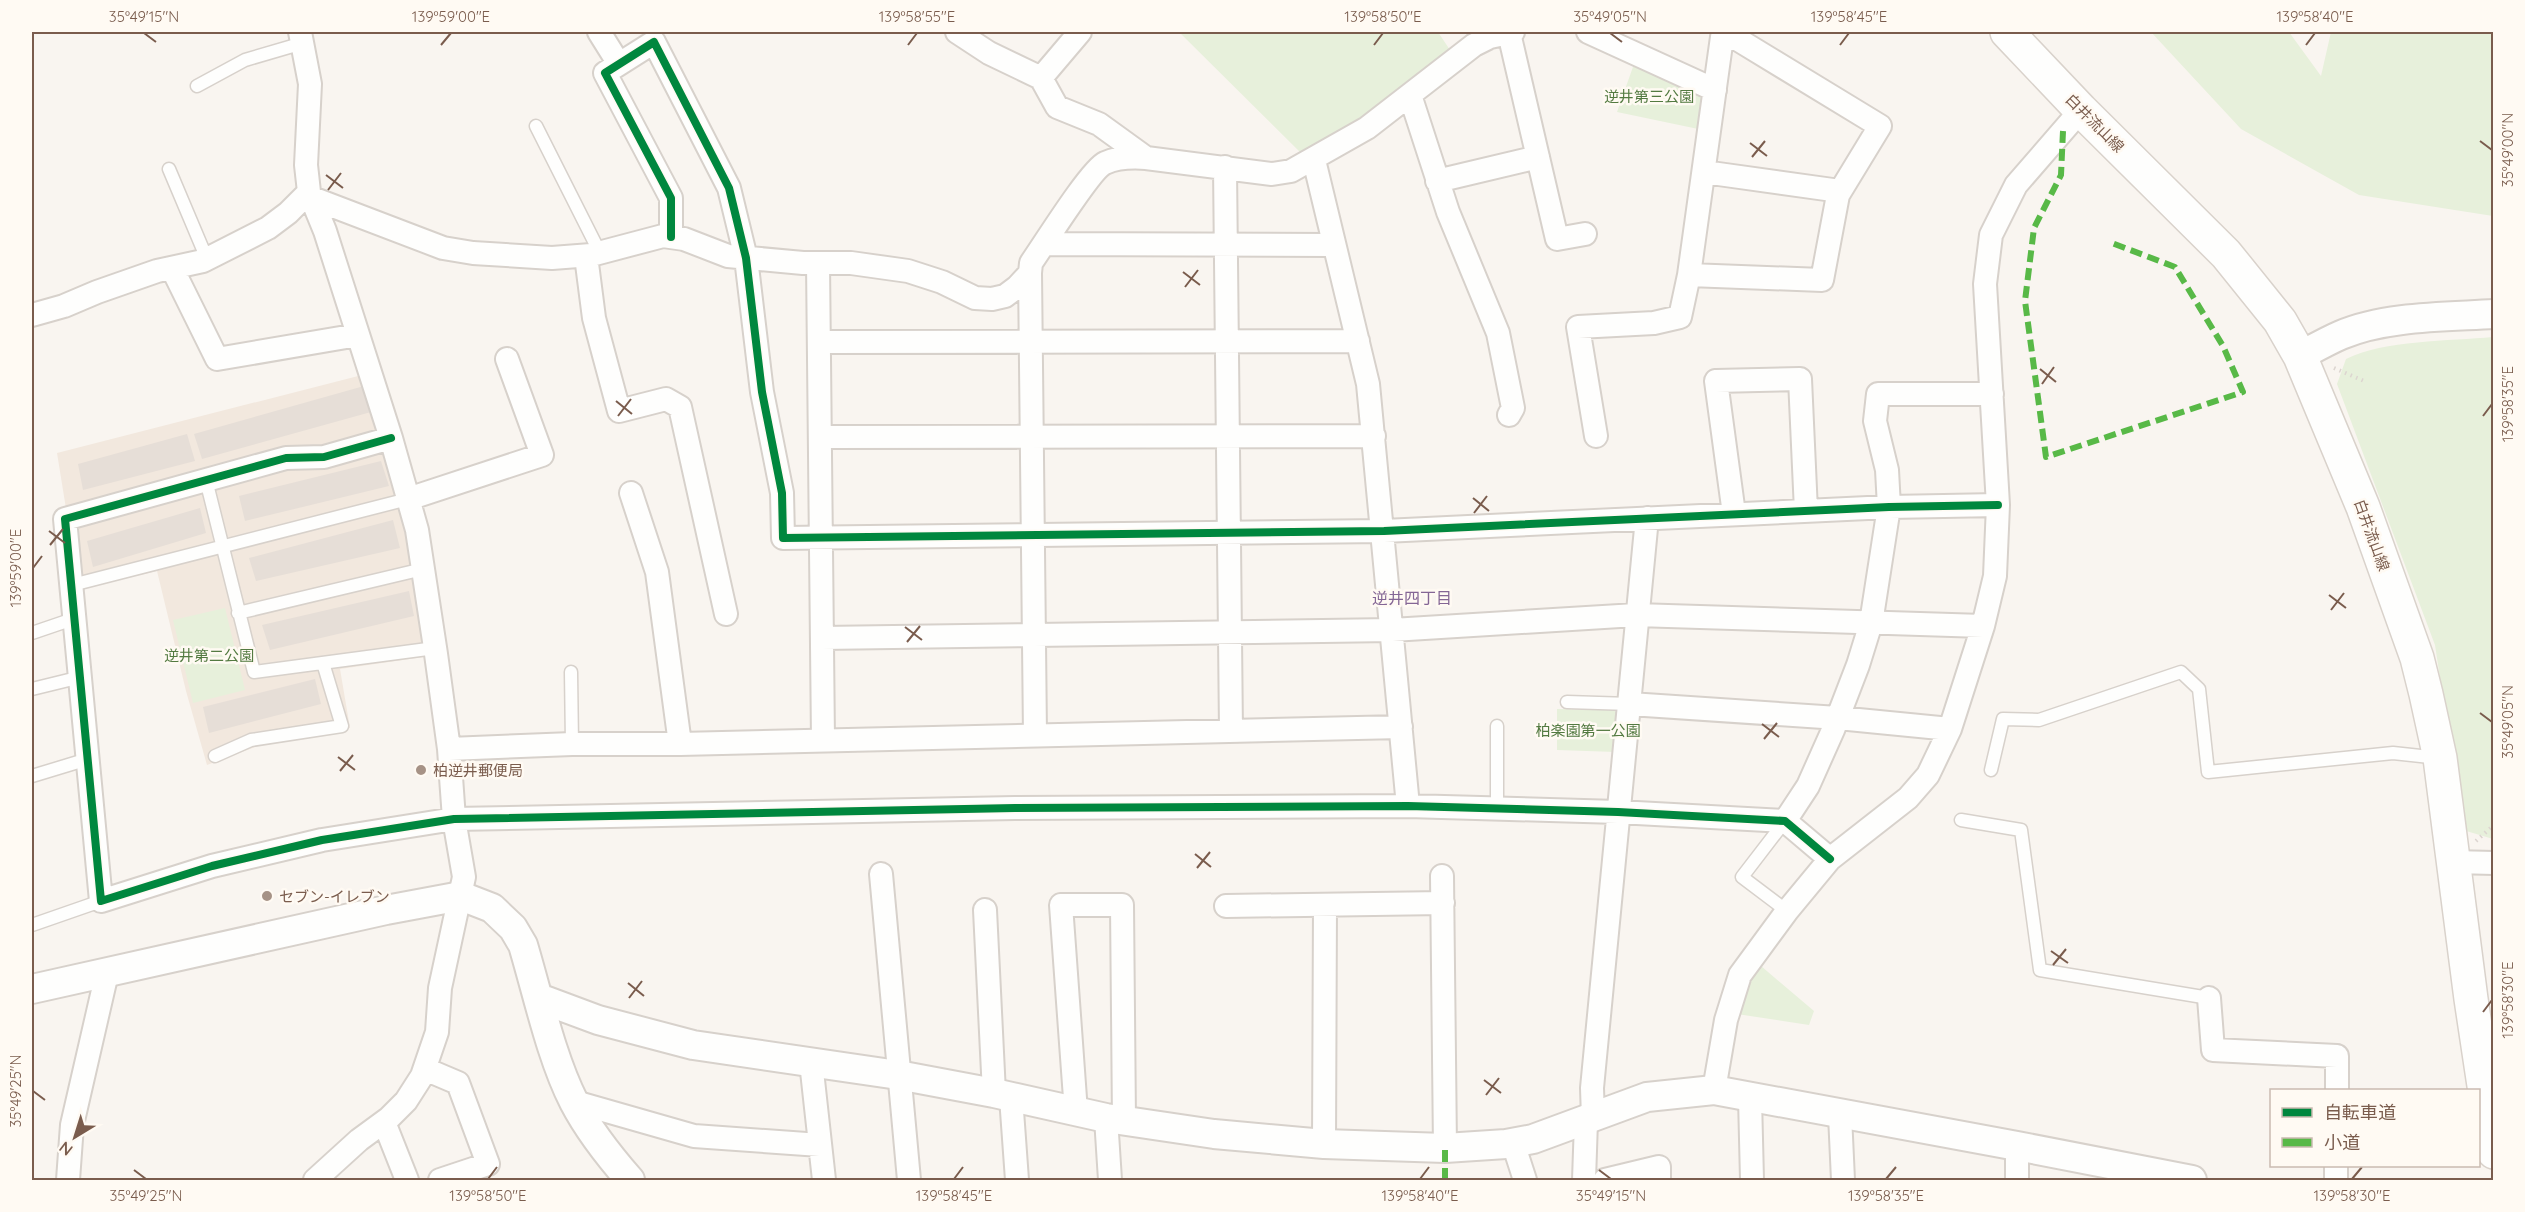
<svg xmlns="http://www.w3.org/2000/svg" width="2525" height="1212" font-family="Quicksand,'Noto Sans JP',sans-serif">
  <rect width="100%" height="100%" fill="#f9f5f0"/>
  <path fill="#f2e8de" d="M 366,374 L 405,508 L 431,656 L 340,669 L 350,728 L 258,746 L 207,765 L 186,691 L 157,571 L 79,589 L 57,453 Z"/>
  <path fill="#e7f0db" d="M 1179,32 L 1438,32 L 1452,53 L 1306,158 Z
    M 2151,32 L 2289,32 L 2321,76 L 2331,32 L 2493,32 L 2493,216 L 2359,195 L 2241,129 Z
    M 1634,64 L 1701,95 L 1707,103 L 1703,130 L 1617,112 Z
    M 2493,337 L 2493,839 L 2463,830 L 2435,645 L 2337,384 L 2346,359 C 2384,340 2450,341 2493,337 Z
    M 225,608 L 245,690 L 193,703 L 173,620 Z
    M 1557,709 L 1614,710 L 1619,716 L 1616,752 L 1557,750 Z
    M 1761,966 L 1814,1011 L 1809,1025 L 1737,1014 L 1751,979 Z"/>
  <path fill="#e6ded7" d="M 364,386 L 371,412 L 202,459 L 194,434 Z
    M 187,434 L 195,461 L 83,490 L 78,464 Z
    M 381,461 L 389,486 L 245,521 L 239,496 Z
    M 200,508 L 206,533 L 93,567 L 87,541 Z
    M 393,520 L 400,548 L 256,581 L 249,558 Z
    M 409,591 L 414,616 L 270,650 L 262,625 Z
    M 315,679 L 321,704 L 209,733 L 203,707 Z"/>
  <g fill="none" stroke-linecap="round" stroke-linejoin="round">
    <defs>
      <path id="service" d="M 197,86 L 245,60 L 303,43
        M 536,126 L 600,253
        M 169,169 L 207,259
        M 206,480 L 254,672 L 435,648
        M 72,585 L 408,499
        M 238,613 L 423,569
        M 32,633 L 76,618
        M 571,672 L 572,744
        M 32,689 L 81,677
        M 1567,702 L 1630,704
        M 1497,726 L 1497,809
        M 215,756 L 251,740 L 342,726 L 323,663
        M 1991,770 L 2003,719 L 2039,720 L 2181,672 L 2199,689 L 2208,772 L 2393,753 L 2439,758
        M 32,776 L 88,759
        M 1961,820 L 2021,830 L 2040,970 L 2209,998
        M 1785,821 L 1742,877 L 1787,911
        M 32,925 L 101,901"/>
      <path id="minor" d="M 300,32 L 310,84 L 306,165 L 309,192 L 325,231 L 391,438 L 417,530 L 436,654 L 449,749 L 454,819 L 464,877 L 440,988 L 437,1032 L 422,1076 L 406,1101 L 389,1118 L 359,1140 L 315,1180
        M 599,32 L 619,64
        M 957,32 L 989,53 L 1041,78 L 1057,107 L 1099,124 L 1146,158
        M 1588,32 L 1715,90
        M 1509,33 L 1557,239 L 1585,234
        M 1722,37 L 1737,39 L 1880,126 L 1838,195 L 1822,280 L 1689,275 Z
        M 1041,78 L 1080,32
        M 1410,95 L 1448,212 L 1498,333 L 1513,408 L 1509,415
        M 1314,160 L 1368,384 L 1408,806
        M 1225,167 L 1231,731
        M 1704,172 L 1840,191
        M 1437,181 L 1538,157
        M 312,198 L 443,248 L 473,253 L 552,258 L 591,255 L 663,236 L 684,239 L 728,256 L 803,263 L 851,263 L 908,271 L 942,282 L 975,298 L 992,299 L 1005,296 L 1017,287 L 1030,273 L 1031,263 C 1043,246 1091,169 1105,163 C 1118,157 1132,157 1146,158 L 1272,174 L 1291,171 L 1367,128 L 1474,45 L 1490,37 L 1513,32
        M 671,237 L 671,198 L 605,73 L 654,42 L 729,188 L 746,258 L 762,392 L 782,493 L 783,538 L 1384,531 L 1889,507 L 1998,505
        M 1044,244 L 1333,245
        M 586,256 L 594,318 L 619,411 L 666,399 L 680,407 L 726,614
        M 818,263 L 823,740
        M 172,268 L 217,359 L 358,335
        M 1030,273 L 1035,735
        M 32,315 L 64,306 L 97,292 L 157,271 L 203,261 L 268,228 L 288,213 L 309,192
        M 819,342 L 1358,341
        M 1596,436 L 1578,327 L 1654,323 L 1680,317 L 1689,275
        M 820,437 L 1374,436
        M 391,438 L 324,457 L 286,458 L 65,519 L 101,901 L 212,866 L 322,840 L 454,819 L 1015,808 L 1408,806 L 1618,812 L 1785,821 L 1830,859
        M 631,493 L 657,572 L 680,744
        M 408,499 L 542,455 L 507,359
        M 1734,514 L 1716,381 L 1800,379 L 1806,511
        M 822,638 L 1392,630 L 1636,615 L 1983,626
        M 1630,704 L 1838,718 L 1950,729
        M 449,749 L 572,744 L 680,744 L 1401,727
        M 1785,821 L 1808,786 L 1833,730 L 1858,665 L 1871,623 L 1889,507 L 1887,470 L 1875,421 L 1878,394 L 1992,394
        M 2453,862 L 2494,863
        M 881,874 L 909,1180
        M 1442,876 L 1445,1148
        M 1226,906 L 1443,903
        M 985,910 L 994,1093
        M 2209,998 L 2213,1050 L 2337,1056 L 2337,1090
        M 811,1062 L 824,1180
        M 425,1069 L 458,1083 L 488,1164 L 440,1180
        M 1714,1090 L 1726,1020 L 1740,975 L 1787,911 L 1830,859 L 1908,798 L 1928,775 L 1950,729 L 1983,626 L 1995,576 L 1998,505 L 1985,284 L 1991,235 L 2016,185 L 2081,110
        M 1011,1097 L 1017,1180
        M 1750,1098 L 1752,1180
        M 575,1102 L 694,1136 L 820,1145
        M 1076,1112 L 1061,905 L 1122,905 L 1124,1121
        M 1840,1115 L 1843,1180
        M 1106,1118 L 1110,1180
        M 1593,1118 L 1592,1088 L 1647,518
        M 384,1122 L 407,1180
        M 1513,1143 L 1525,1180
        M 1324,1144 L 1325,906
        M 2017,1146 L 2017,1180
        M 68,1180 L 72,1125 L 107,973
        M 1584,1180 L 1586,1121
        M 1605,1180 L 1659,1167 L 1659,1180
        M 2336,1180 L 2336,1166"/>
      <path id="tertiary" d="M 2300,356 C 2313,349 2327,341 2341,335 C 2385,316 2446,317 2494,314
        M 32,989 L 386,910 L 461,896 L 492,908 L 513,928 L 523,945 C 538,995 551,1057 574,1102 C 589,1131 609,1156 630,1180
        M 539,998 L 598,1020 L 693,1045 L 898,1075 L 994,1093 L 1106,1118 L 1214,1134 L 1324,1144 L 1445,1148 L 1506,1144 L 1533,1139 L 1647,1097 L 1714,1090 L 2017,1146 L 2192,1180"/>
      <path id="secondary" d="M 2007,32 L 2081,110 L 2226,254 L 2280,321 L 2300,356 L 2363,507 L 2417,658 L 2426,694 L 2440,758 L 2471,999 L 2494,1152"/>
    </defs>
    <use href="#service" stroke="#d7d1cb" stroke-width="15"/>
    <use href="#minor" stroke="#d7d1cb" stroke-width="26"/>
    <use href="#tertiary" stroke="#d7d1cb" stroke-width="32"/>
    <use href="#secondary" stroke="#d9d2cb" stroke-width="36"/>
    <path stroke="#dcd5d0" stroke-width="4" stroke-dasharray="1.5 4.5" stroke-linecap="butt" d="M 2334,368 L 2364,381
      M 2476,841 L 2494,825"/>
    <use href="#service" stroke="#fefefd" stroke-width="12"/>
    <use href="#minor" stroke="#fefefd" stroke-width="22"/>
    <use href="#tertiary" stroke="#fefefd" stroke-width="28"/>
    <use href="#secondary" stroke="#fefefd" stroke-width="33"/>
    <path stroke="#58b947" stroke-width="6" stroke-dasharray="12 6" stroke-linecap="butt" d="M 2063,131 L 2061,175 L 2034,228 L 2025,301 L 2046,457 L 2243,392 L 2223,346 L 2175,267 L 2112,243
      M 1445,1180 L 1445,1148"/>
    <defs>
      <path id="cycleway" d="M 671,237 L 671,198 L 605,73 L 654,42 L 729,188 L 746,258 L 762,392 L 782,493 L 783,538 L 1384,531 L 1889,507 L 1998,505
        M 391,438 L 324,457 L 286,458 L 65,519 L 101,901 L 212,866 L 322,840 L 454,819 L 1015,808 L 1408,806 L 1618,812 L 1785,821 L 1830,859"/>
    </defs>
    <use href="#cycleway" stroke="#fffaf3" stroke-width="11"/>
    <use href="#cycleway" stroke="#00873e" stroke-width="8"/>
  </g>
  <path fill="none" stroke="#7a5c4d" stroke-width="2" d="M 144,33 L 156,42M 1610,33 L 1622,42M 441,45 L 451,33M 908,45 L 917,33M 1374,45 L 1383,33M 1840,45 L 1849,33M 2306,45 L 2315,33M 2480,141 L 2492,150M 1750,143 L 1767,156M 1752,157 L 1765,141M 326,175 L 343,188M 328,190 L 341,173M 1183,272 L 1200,285M 1185,287 L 1198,270M 2040,369 L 2056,382M 2042,384 L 2054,367M 616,401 L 632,414M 618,416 L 631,399M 2483,416 L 2492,404M 1473,498 L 1489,511M 1474,513 L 1487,496M 49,531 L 65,543M 50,545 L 63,529M 33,568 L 42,556M 2329,595 L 2346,608M 2331,610 L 2344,593M 905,627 L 922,640M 907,642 L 920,626M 2480,713 L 2492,722M 1762,724 L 1779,737M 1764,739 L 1777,723M 338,757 L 355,770M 340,771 L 353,755M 1195,854 L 1211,867M 1197,868 L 1210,852M 2051,951 L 2068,963M 2053,965 L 2066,949M 628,983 L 644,996M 629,998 L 642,981M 2483,1012 L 2492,1000M 1484,1080 L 1501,1093M 33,1091 L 45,1100M 1486,1095 L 1499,1078M 134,1170 L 146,1179M 1599,1170 L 1611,1179M 488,1179 L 497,1167M 954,1179 L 963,1167M 1420,1179 L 1429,1167M 1886,1179 L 1896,1167M 2352,1179 L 2362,1167"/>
  <g fill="#a69286" stroke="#fffaf3" stroke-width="2">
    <circle cx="421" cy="770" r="6"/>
    <circle cx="267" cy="896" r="6"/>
  </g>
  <g text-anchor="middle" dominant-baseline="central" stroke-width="5" stroke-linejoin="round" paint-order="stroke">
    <g font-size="15" fill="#537a41" stroke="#fffaf3">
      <text x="1649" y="96">逆井第三公園</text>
      <text x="209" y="655">逆井第二公園</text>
      <text x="1588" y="730">柏楽園第一公園</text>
    </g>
    <g font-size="15" fill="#7a5c4d" stroke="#fffaf3">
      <text transform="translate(2095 123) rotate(45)">白井流山線</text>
      <text transform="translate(2372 535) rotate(70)">白井流山線</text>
    </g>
    <g font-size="15" fill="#7a5c4d" stroke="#fffaf3" text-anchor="start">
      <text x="433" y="770">柏逆井郵便局</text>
      <text x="279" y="896">セブン-イレブン</text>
    </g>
    <g font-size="16" fill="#846695" stroke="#fffaf3">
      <text x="1412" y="598">逆井四丁目</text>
    </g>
  </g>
  <rect width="2525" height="1212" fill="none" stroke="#fffaf3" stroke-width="66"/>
  <rect x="2270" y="1089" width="210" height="78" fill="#fffaf3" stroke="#cabbb1" stroke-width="1.5"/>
  <rect x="2282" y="1108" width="30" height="9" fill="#00873e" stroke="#cabbb1" stroke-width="1.5"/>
  <text x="2324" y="1119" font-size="18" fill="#7a5c4d">自転車道</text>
  <rect x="2282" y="1138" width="30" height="9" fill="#58b947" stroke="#cabbb1" stroke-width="1.5"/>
  <text x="2324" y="1149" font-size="18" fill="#7a5c4d">小道</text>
  <g transform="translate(75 1137) rotate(218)" stroke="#fffaf3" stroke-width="4.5" paint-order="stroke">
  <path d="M0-4.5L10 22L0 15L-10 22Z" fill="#7a5c4d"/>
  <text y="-9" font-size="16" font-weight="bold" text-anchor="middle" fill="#7a5c4d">N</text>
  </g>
  <rect x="33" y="33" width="2459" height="1146" fill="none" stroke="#7a5c4d" stroke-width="2"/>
  <g font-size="15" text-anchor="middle" fill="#7a5c4d">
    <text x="144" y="22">35°49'15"N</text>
    <text x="451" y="22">139°59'00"E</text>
    <text x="917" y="22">139°58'55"E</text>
    <text x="1383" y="22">139°58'50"E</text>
    <text x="1610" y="22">35°49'05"N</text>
    <text x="1849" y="22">139°58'45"E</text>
    <text x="2315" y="22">139°58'40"E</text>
    <text transform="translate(2508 150) rotate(-90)" y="5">35°49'00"N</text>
    <text transform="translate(2508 404) rotate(-90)" y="5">139°58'35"E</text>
    <text transform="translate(16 568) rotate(-90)" y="5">139°59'00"E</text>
    <text transform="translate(2508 722) rotate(-90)" y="5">35°49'05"N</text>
    <text transform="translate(2508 1000) rotate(-90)" y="5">139°58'30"E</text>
    <text transform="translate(16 1091) rotate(-90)" y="5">35°49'25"N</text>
    <text x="146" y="1201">35°49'25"N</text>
    <text x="488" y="1201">139°58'50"E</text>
    <text x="954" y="1201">139°58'45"E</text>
    <text x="1420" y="1201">139°58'40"E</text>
    <text x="1611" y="1201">35°49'15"N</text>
    <text x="1886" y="1201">139°58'35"E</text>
    <text x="2352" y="1201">139°58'30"E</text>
  </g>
</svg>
